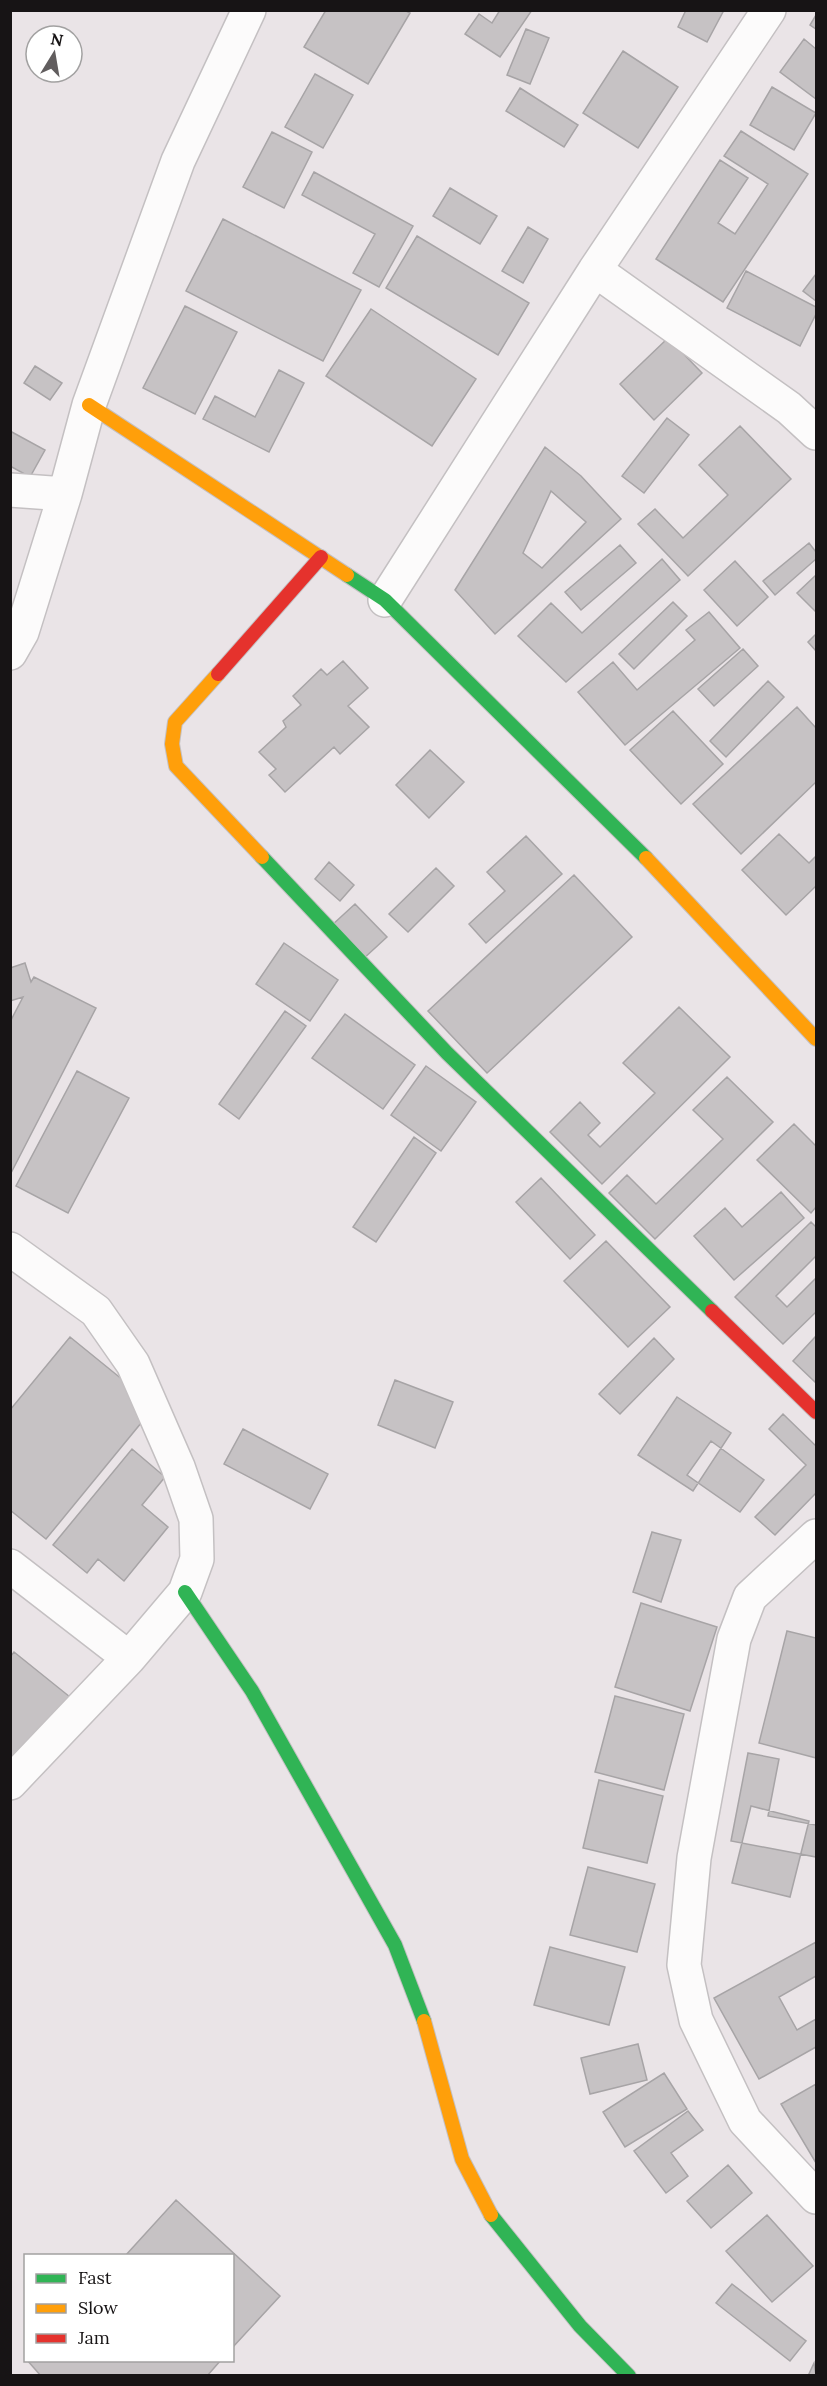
<svg xmlns="http://www.w3.org/2000/svg" width="827" height="2386" font-family="Lora,serif">
  <rect width="100%" height="100%" fill="#eae4e7"/>
  <path fill="#c6c2c4" stroke="#a7a4a6" stroke-width="1.5" fill-rule="evenodd" d="M 326,10 L 404,10 L 410,13 L 368,84 L 304,47 Z
    M 500,10 L 532,10 L 500,57 L 465,34 L 479,14 L 492,23 Z
    M 686,10 L 724,10 L 707,42 L 678,27 Z
    M 816,15 L 816,29 L 810,25 Z
    M 526,29 L 549,38 L 530,84 L 507,75 Z
    M 804,39 L 816,49 L 816,99 L 780,72 Z
    M 623,51 L 678,87 L 638,148 L 583,113 Z
    M 315,74 L 353,95 L 323,148 L 285,127 Z
    M 772,87 L 816,113 L 794,150 L 750,125 Z
    M 520,88 L 578,125 L 564,147 L 506,111 Z
    M 741,131 L 808,174 L 723,302 L 656,259 L 720,160 L 748,178 L 718,223 L 735,234 L 768,184 L 724,156 Z
    M 272,132 L 312,152 L 284,208 L 243,187 Z
    M 314,172 L 413,226 L 379,287 L 353,273 L 375,234 L 302,195 Z
    M 450,188 L 497,216 L 480,244 L 433,216 Z
    M 223,219 L 361,290 L 323,361 L 186,291 Z
    M 528,227 L 548,239 L 523,283 L 502,271 Z
    M 417,236 L 529,303 L 498,355 L 386,288 Z
    M 746,271 L 816,307 L 816,314 L 800,346 L 727,308 Z
    M 816,274 L 816,301 L 803,291 Z
    M 185,306 L 237,332 L 195,414 L 143,388 Z
    M 371,309 L 476,379 L 432,446 L 326,376 Z
    M 668,338 L 702,373 L 654,420 L 620,384 Z
    M 35,366 L 62,383 L 50,400 L 24,383 Z
    M 279,370 L 304,383 L 269,452 L 203,419 L 215,396 L 255,417 Z
    M 667,418 L 689,435 L 644,493 L 622,476 Z
    M 740,426 L 791,479 L 688,576 L 638,524 L 655,509 L 683,538 L 728,495 L 699,465 Z
    M 10,431 L 45,450 L 30,477 L 10,466 Z
    M 545,447 L 581,476 L 621,519 L 495,634 L 455,590 ZM 551,491 L 586,522 L 542,568 L 523,553 Z
    M 809,543 L 816,552 L 816,559 L 775,595 L 763,581 Z
    M 620,545 L 636,563 L 581,610 L 565,592 Z
    M 662,559 L 680,580 L 566,682 L 518,636 L 551,603 L 582,633 Z
    M 735,561 L 768,597 L 737,626 L 704,590 Z
    M 816,575 L 816,610 L 815,611 L 797,593 Z
    M 673,602 L 687,616 L 634,669 L 619,654 Z
    M 709,612 L 740,648 L 625,745 L 578,692 L 613,662 L 637,690 L 695,640 L 686,630 Z
    M 816,634 L 816,651 L 808,642 Z
    M 743,649 L 758,666 L 714,706 L 698,689 Z
    M 343,661 L 368,688 L 348,706 L 369,727 L 340,754 L 334,747 L 285,792 L 269,775 L 276,769 L 259,752 L 286,727 L 283,721 L 301,705 L 293,696 L 321,669 L 327,675 Z
    M 768,681 L 784,697 L 726,757 L 710,741 Z
    M 797,707 L 816,728 L 816,782 L 741,854 L 693,804 Z
    M 673,711 L 723,764 L 681,804 L 630,750 Z
    M 430,750 L 464,782 L 429,818 L 396,785 Z
    M 779,834 L 809,863 L 816,856 L 816,886 L 786,915 L 742,870 Z
    M 526,836 L 562,874 L 486,943 L 469,924 L 505,891 L 487,872 Z
    M 329,862 L 354,885 L 340,901 L 315,879 Z
    M 436,868 L 454,886 L 408,932 L 389,914 Z
    M 574,875 L 632,937 L 487,1073 L 428,1011 Z
    M 355,904 L 387,937 L 362,960 L 331,926 Z
    M 284,943 L 338,980 L 310,1021 L 256,984 Z
    M 25,963 L 31,982 L 34,977 L 96,1008 L 10,1175 L 10,1022 L 23,997 L 10,1001 L 10,968 Z
    M 679,1007 L 730,1057 L 602,1184 L 550,1132 L 580,1102 L 600,1123 L 588,1135 L 600,1147 L 655,1093 L 623,1063 Z
    M 285,1011 L 306,1026 L 239,1119 L 219,1104 Z
    M 345,1014 L 415,1065 L 383,1109 L 312,1058 Z
    M 426,1066 L 476,1102 L 441,1151 L 391,1115 Z
    M 77,1071 L 129,1098 L 68,1213 L 16,1186 Z
    M 727,1077 L 773,1122 L 655,1239 L 609,1193 L 627,1175 L 656,1204 L 723,1139 L 693,1110 Z
    M 794,1124 L 816,1146 L 816,1207 L 811,1213 L 757,1160 Z
    M 414,1137 L 436,1153 L 376,1242 L 353,1227 Z
    M 541,1178 L 595,1235 L 570,1259 L 516,1202 Z
    M 781,1192 L 804,1218 L 734,1280 L 694,1236 L 725,1208 L 742,1227 Z
    M 811,1222 L 816,1227 L 816,1256 L 776,1296 L 787,1307 L 816,1278 L 816,1312 L 783,1344 L 735,1297 Z
    M 606,1241 L 670,1307 L 628,1347 L 564,1281 Z
    M 816,1336 L 816,1380 L 815,1382 L 793,1361 Z
    M 70,1337 L 155,1406 L 46,1539 L 10,1510 L 10,1410 Z
    M 654,1338 L 674,1359 L 620,1414 L 599,1394 Z
    M 395,1380 L 453,1402 L 435,1448 L 378,1425 Z
    M 677,1397 L 731,1433 L 693,1491 L 638,1455 Z
    M 783,1414 L 816,1446 L 816,1493 L 775,1535 L 755,1517 L 806,1465 L 769,1429 Z
    M 243,1429 L 328,1474 L 310,1509 L 224,1464 Z
    M 711,1441 L 764,1480 L 740,1512 L 687,1475 Z
    M 132,1449 L 165,1477 L 142,1505 L 168,1527 L 124,1581 L 98,1559 L 87,1573 L 53,1545 Z
    M 652,1532 L 681,1540 L 661,1602 L 633,1592 Z
    M 641,1603 L 717,1627 L 690,1711 L 615,1687 Z
    M 787,1631 L 816,1638 L 816,1758 L 759,1743 Z
    M 14,1652 L 70,1697 L 10,1770 L 10,1657 Z
    M 615,1696 L 684,1714 L 664,1790 L 595,1772 Z
    M 748,1753 L 779,1759 L 768,1816 L 816,1825 L 816,1857 L 731,1841 Z
    M 599,1780 L 663,1796 L 647,1863 L 583,1848 Z
    M 751,1806 L 809,1821 L 790,1897 L 732,1883 Z
    M 588,1867 L 655,1884 L 637,1952 L 570,1935 Z
    M 816,1942 L 816,1976 L 779,1997 L 797,2030 L 816,2019 L 816,2047 L 759,2079 L 714,1998 Z
    M 550,1947 L 625,1967 L 609,2025 L 534,2005 Z
    M 638,2044 L 647,2080 L 590,2094 L 581,2058 Z
    M 664,2073 L 687,2109 L 625,2147 L 603,2112 Z
    M 816,2084 L 816,2163 L 781,2104 Z
    M 688,2111 L 703,2130 L 671,2153 L 688,2176 L 666,2193 L 634,2151 Z
    M 728,2165 L 752,2193 L 711,2228 L 687,2201 Z
    M 176,2200 L 280,2296 L 232,2348 L 232,2256 L 125,2256 Z
    M 767,2215 L 813,2266 L 772,2302 L 726,2251 Z
    M 732,2284 L 806,2341 L 790,2361 L 716,2303 Z
    M 27,2360 L 221,2360 L 207,2376 L 41,2376 Z
    M 814,2363 L 816,2376 L 808,2376 Z"/>
  <g fill="none" stroke-linecap="round" stroke-linejoin="round">
    <defs>
      <path id="street" d="M 595,270 L 789,408 L 816,433
        M 10,490 L 65,494
        M 385,600 L 595,270 L 769,10
        M 10,653 L 22,632 L 65,494 L 89,405 L 178,161 L 249,10
        M 10,1249 L 96,1311 L 133,1364 L 178,1467 L 196,1519 L 197,1559 L 185,1592 L 129,1658 L 10,1783
        M 816,1536 L 750,1597 L 734,1639 L 694,1858 L 684,1965 L 696,2020 L 745,2121 L 816,2197
        M 10,1566 L 129,1658"/>
      <path id="fast" d="M 347,575 L 385,600 L 646,858
        M 262,857 L 447,1053 L 712,1311
        M 185,1592 L 252,1691 L 395,1945 L 424,2021
        M 491,2215 L 580,2326 L 629,2376"/>
      <path id="slow" d="M 89,405 L 347,575
        M 218,674 L 175,722 L 172,744 L 176,766 L 262,857
        M 646,858 L 816,1039
        M 424,2021 L 462,2159 L 491,2215"/>
      <path id="jam" d="M 218,674 L 321,557
        M 712,1311 L 816,1412"/>
    </defs>
    <use href="#street" stroke="#c4c0c2" stroke-width="36"/>
    <use href="#fast" stroke="#c4c0c2" stroke-width="16"/>
    <use href="#slow" stroke="#c4c0c2" stroke-width="16"/>
    <use href="#jam" stroke="#c4c0c2" stroke-width="16"/>
    <use href="#street" stroke="#fcfbfb" stroke-width="33"/>
    <use href="#fast" stroke="#30b455" stroke-width="14"/>
    <use href="#slow" stroke="#ff9f0a" stroke-width="14"/>
    <use href="#jam" stroke="#e5322d" stroke-width="14"/>
  </g>
  <rect width="827" height="2386" fill="none" stroke="#171415" stroke-width="24"/>
  <rect x="24" y="2254" width="210" height="108" fill="#ffffff" stroke="#a2a1a1" stroke-width="1.5"/>
  <rect x="36" y="2274" width="30" height="9" fill="#30b455" stroke="#a2a1a1" stroke-width="1.5"/>
  <text x="78" y="2284" font-size="18" fill="#171415">Fast</text>
  <rect x="36" y="2304" width="30" height="9" fill="#ff9f0a" stroke="#a2a1a1" stroke-width="1.5"/>
  <text x="78" y="2314" font-size="18" fill="#171415">Slow</text>
  <rect x="36" y="2334" width="30" height="9" fill="#e5322d" stroke="#a2a1a1" stroke-width="1.5"/>
  <text x="78" y="2344" font-size="18" fill="#171415">Jam</text>
  <g transform="translate(54 54) rotate(11)"><circle r="28" fill="#ffffff" stroke="#a2a1a1" stroke-width="1.5"/>
  <path d="M0-4.5L10 22L0 15L-10 22Z" fill="#615d5e"/>
  <text y="-9" font-size="16" font-weight="bold" text-anchor="middle" fill="#171415">N</text>
  </g>
</svg>
